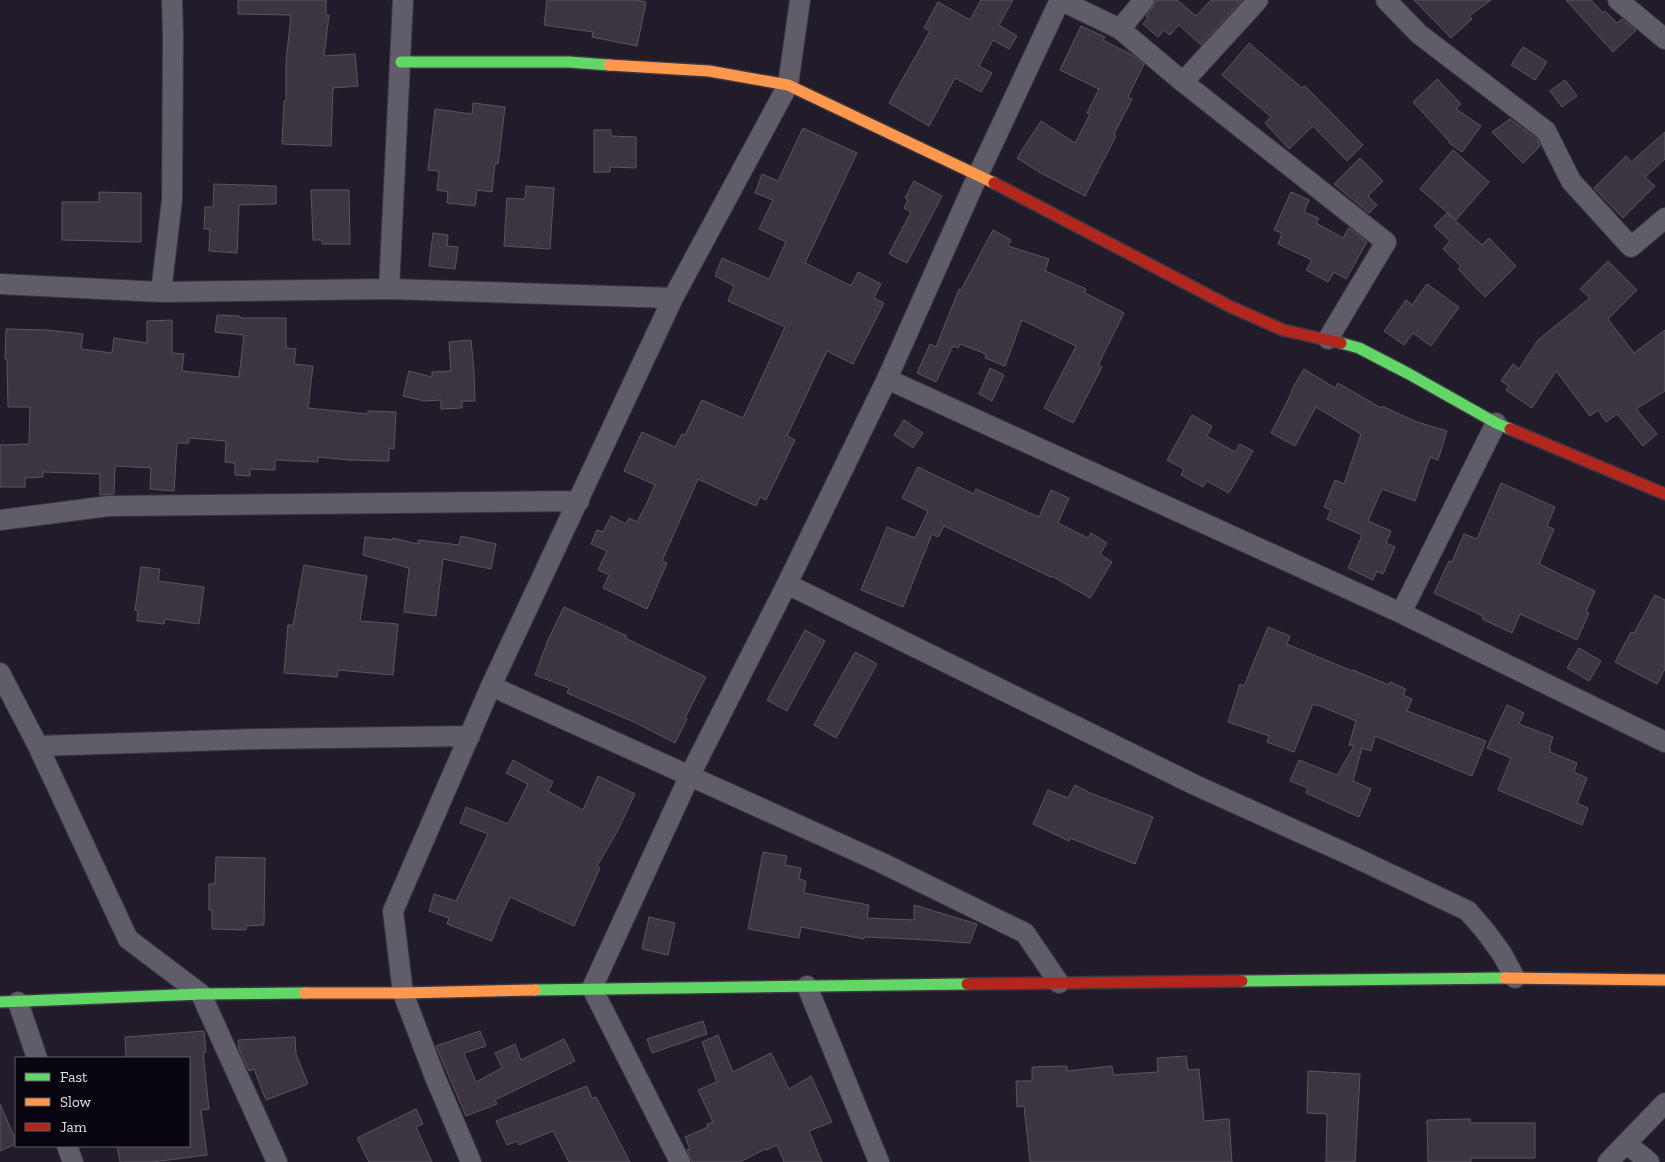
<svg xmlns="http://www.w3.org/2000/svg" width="1665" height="1162" font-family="'Zilla Slab',serif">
  <rect width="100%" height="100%" fill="#221c2a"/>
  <path fill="#3c343e" stroke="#5c545f" d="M 238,0 L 326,0 L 326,15 L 329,15 L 324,56 L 355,54 L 358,86 L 333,88 L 331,146 L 282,144 L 284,101 L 286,101 L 286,62 L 291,15 L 238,14 Z
    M 547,0 L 636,0 L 646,2 L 637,46 L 592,37 L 593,32 L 544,25 Z
    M 981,0 L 1013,0 L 999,25 L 1017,36 L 1009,49 L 993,40 L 979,66 L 992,73 L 981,92 L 955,78 L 929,126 L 889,103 L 930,31 L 924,28 L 938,2 L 970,20 Z
    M 1156,0 L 1177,0 L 1196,16 L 1211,0 L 1242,0 L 1201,45 L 1179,25 L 1170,35 L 1164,30 L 1158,37 L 1143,24 L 1148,18 L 1146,16 L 1153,7 Z
    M 1414,0 L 1491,0 L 1469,16 L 1472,19 L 1451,38 Z
    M 1566,0 L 1591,0 L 1603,13 L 1605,11 L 1617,23 L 1622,19 L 1636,30 L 1613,52 Z
    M 1081,26 L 1105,37 L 1103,40 L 1132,55 L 1144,64 L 1128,97 L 1132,99 L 1114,134 L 1116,136 L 1085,196 L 1039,172 L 1017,158 L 1041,121 L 1075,143 L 1090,114 L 1087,113 L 1099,89 L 1060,70 Z
    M 1249,43 L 1302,88 L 1305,86 L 1363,145 L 1347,161 L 1313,126 L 1289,149 L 1265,123 L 1271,117 L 1222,75 Z
    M 1523,47 L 1547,62 L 1535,80 L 1511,65 Z
    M 1437,79 L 1461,104 L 1456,109 L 1481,126 L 1462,152 L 1449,143 L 1449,141 L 1413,102 Z
    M 1565,80 L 1577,96 L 1562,107 L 1550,91 Z
    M 473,103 L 505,107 L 498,164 L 495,163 L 492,192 L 477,190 L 475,206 L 447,203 L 448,192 L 437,190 L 439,171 L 428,170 L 435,109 L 472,114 Z
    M 1510,119 L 1537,139 L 1540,146 L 1523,163 L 1492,132 Z
    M 803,128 L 857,153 L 805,263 L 851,286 L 858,272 L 881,284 L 874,298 L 884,303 L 853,364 L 827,351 L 787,436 L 795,440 L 766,500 L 760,497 L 756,506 L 698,479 L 662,561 L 667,563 L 647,609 L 603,588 L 609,575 L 598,570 L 607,551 L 591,544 L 597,530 L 603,532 L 611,516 L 626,524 L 629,518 L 637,522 L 647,503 L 655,485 L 624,471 L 642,432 L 675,447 L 682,434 L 685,435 L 702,400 L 743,418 L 785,327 L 728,301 L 734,286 L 715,276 L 722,258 L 769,279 L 786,242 L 759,229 L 773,200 L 755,193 L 762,174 L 778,181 Z
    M 594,130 L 611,130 L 611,136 L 636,137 L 636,168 L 610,167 L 610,172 L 594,172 Z
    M 1665,132 L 1665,159 L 1645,177 L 1655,186 L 1623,218 L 1594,188 L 1626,156 L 1631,162 Z
    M 1453,150 L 1489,182 L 1456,220 L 1420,189 Z
    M 1360,158 L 1383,181 L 1368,196 L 1377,205 L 1369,213 L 1334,184 Z
    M 914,181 L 942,196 L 907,263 L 889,254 L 911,212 L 904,208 L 908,200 L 905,198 Z
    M 214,184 L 276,186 L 276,204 L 239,205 L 237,253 L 209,251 L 210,229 L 204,229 L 205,207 L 213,207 Z
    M 526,186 L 554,188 L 550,249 L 504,246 L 507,198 L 525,199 Z
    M 311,190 L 349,190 L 350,244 L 322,244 L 322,240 L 313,240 Z
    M 99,192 L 141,193 L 141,242 L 62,240 L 62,202 L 99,202 Z
    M 1291,192 L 1309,200 L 1304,212 L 1319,218 L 1316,223 L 1343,238 L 1349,228 L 1367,242 L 1346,279 L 1334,272 L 1328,282 L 1306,270 L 1312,260 L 1278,244 L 1282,233 L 1274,230 Z
    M 1447,213 L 1482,245 L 1489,238 L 1516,266 L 1485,297 L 1458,269 L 1461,266 L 1443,249 L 1450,241 L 1434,226 Z
    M 993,230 L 1011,240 L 1008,246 L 1049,259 L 1045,271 L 1086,289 L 1085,293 L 1124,313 L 1098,365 L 1102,367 L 1073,423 L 1044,408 L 1076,346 L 1022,320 L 1005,366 L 985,358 L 986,354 L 960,344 L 958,348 L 953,346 L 936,382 L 917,373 L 930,344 L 936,347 L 959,289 L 961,290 Z
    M 433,233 L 448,235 L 447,246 L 458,247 L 455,269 L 429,266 Z
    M 1608,261 L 1637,290 L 1608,319 L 1634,353 L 1665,330 L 1665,391 L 1636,409 L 1657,434 L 1643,446 L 1617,414 L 1606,422 L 1598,410 L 1590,416 L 1556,371 L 1532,408 L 1506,390 L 1509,386 L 1501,381 L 1513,364 L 1519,369 L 1538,340 L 1590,298 L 1580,289 Z
    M 1427,284 L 1459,307 L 1431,346 L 1413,333 L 1404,345 L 1384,331 L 1406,300 L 1412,305 Z
    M 217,315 L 240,316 L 240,318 L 286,318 L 286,348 L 296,349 L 294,364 L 313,366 L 308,408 L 368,414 L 368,411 L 396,412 L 394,449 L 389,448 L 389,461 L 348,460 L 318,457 L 318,462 L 275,460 L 275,470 L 250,469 L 250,476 L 235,475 L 235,463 L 225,462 L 226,441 L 189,438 L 189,443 L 177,443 L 174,491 L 150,489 L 151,468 L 115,466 L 114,494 L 100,495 L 100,474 L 43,472 L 43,477 L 25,478 L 25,487 L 0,487 L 0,445 L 29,444 L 30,407 L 8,407 L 7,359 L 5,359 L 6,329 L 47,330 L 83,334 L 81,349 L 112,353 L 114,338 L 147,343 L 147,321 L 172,320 L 172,353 L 184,354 L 182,371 L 239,377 L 244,335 L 215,332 Z
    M 471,340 L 474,371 L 475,401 L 462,401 L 462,408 L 441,409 L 441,400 L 424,401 L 403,396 L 409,371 L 432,377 L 432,372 L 451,371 L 449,342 Z
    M 990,368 L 1004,375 L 992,401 L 979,394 Z
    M 1304,369 L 1335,388 L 1338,383 L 1381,408 L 1382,406 L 1417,422 L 1447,431 L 1438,460 L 1430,457 L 1415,501 L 1382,489 L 1368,521 L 1391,531 L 1386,543 L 1395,547 L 1383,574 L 1377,571 L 1373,580 L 1348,568 L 1362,535 L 1327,519 L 1331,510 L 1324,507 L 1335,480 L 1344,484 L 1361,434 L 1316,407 L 1295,446 L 1271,433 L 1292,392 L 1291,391 Z
    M 1192,415 L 1212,426 L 1207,436 L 1235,452 L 1240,444 L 1253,451 L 1229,493 L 1207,481 L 1203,487 L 1181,475 L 1184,469 L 1167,460 Z
    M 904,420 L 923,433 L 913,448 L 894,435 Z
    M 918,467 L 974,494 L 976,489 L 1039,517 L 1051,490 L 1069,498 L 1058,523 L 1088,538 L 1091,533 L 1107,543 L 1100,554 L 1112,562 L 1090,598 L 1052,576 L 1051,577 L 944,526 L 938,537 L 932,534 L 903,607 L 861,590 L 887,527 L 915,538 L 928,511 L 902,498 Z
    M 1501,483 L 1555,507 L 1547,526 L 1554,529 L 1539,564 L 1595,591 L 1586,612 L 1589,613 L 1577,640 L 1520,614 L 1512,633 L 1482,619 L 1483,616 L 1434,593 L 1449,561 L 1452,562 L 1464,534 L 1477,539 Z
    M 461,536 L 496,544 L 491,569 L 443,559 L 436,616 L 404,612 L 409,568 L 363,555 L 365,537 L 393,540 L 393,538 L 418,544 L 418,540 L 459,545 Z
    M 304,565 L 367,576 L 360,621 L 398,624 L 393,675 L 338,670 L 337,677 L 284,673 L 288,625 L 293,625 Z
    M 141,567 L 160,569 L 158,581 L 204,587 L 199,624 L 165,619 L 164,624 L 137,621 L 138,611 L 135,610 Z
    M 1655,595 L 1665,600 L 1665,669 L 1657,684 L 1615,662 L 1631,632 L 1634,633 Z
    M 564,607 L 627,636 L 625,638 L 706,677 L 685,718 L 687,719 L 675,743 L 634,722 L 567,693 L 569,688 L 535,675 L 548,640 Z
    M 1268,627 L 1290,636 L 1287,644 L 1352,671 L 1353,670 L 1389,685 L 1390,682 L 1406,689 L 1403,695 L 1412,699 L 1407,711 L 1486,741 L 1472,776 L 1375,736 L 1371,751 L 1362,748 L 1353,781 L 1371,789 L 1359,817 L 1306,793 L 1308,788 L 1290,781 L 1299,760 L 1337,775 L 1354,746 L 1349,745 L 1356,721 L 1318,705 L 1318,706 L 1313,704 L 1294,752 L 1267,742 L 1269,736 L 1228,722 L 1240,684 L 1244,686 Z
    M 805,630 L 825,641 L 787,711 L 767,700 Z
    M 1579,648 L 1601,661 L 1589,681 L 1567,668 Z
    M 855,652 L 877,664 L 836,738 L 814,725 Z
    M 1507,705 L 1524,713 L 1519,724 L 1553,737 L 1549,749 L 1551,750 L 1550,752 L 1577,763 L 1574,772 L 1587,778 L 1577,803 L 1588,808 L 1582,825 L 1498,790 L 1511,758 L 1487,748 Z
    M 513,760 L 553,782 L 548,791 L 583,810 L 598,776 L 635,794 L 618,830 L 597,866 L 600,868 L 574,926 L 510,897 L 500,919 L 492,941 L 447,924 L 449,918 L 429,911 L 434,894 L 456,901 L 488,834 L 460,823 L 466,807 L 508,824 L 528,784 L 506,773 Z
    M 1075,785 L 1090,793 L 1153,817 L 1135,864 L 1070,838 L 1069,841 L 1033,824 L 1048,790 L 1068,798 Z
    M 763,852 L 787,856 L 785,865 L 801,868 L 799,879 L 806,881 L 804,893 L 869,905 L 867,918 L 914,920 L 914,905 L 977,924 L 970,943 L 911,939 L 864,937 L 864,939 L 801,927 L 799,938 L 748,929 Z
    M 216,857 L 265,858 L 264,925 L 246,926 L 246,930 L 212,929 L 212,910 L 209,910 L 209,884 L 215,884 Z
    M 649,917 L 675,923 L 668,955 L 642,949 Z
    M 703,1021 L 707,1034 L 652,1053 L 647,1039 Z
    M 204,1031 L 206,1052 L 203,1052 L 209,1109 L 201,1110 L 207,1155 L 153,1162 L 120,1162 L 117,1146 L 189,1146 L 189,1058 L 126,1058 L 125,1037 Z
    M 480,1031 L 486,1046 L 464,1053 L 476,1082 L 502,1068 L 495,1053 L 515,1044 L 521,1060 L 564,1039 L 575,1061 L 495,1100 L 497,1104 L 466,1116 L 436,1046 Z
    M 718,1035 L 733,1072 L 771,1053 L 789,1089 L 811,1076 L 832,1122 L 809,1131 L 822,1162 L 784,1162 L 777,1145 L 766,1150 L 765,1149 L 740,1162 L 692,1162 L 687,1150 L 690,1149 L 685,1137 L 708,1127 L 707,1124 L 713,1122 L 698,1090 L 717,1082 L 702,1042 Z
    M 295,1037 L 296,1054 L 308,1084 L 266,1100 L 254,1069 L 249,1071 L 239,1049 L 238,1040 Z
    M 1186,1056 L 1188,1070 L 1199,1069 L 1204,1121 L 1229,1119 L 1232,1162 L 1030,1162 L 1024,1106 L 1017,1107 L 1016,1081 L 1032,1081 L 1032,1067 L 1067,1066 L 1067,1071 L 1112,1066 L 1113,1075 L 1158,1072 L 1157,1058 Z
    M 1308,1071 L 1360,1074 L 1355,1162 L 1326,1162 L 1327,1114 L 1307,1113 Z
    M 587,1086 L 592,1098 L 596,1097 L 630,1162 L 569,1162 L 553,1131 L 519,1145 L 517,1141 L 507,1145 L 496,1121 Z
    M 0,1104 L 16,1141 L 16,1144 L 0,1151 Z
    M 416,1109 L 423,1124 L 416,1127 L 432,1162 L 369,1162 L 357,1138 Z
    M 1470,1119 L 1470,1123 L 1535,1123 L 1535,1158 L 1471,1158 L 1471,1162 L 1428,1162 L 1427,1120 Z"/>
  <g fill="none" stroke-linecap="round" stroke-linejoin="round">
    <defs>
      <path id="street" d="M 1060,0 L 1120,29 L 1183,82 L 1258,0
        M 1386,0 L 1419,34 L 1546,131 L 1571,181 L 1631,247 L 1665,218
        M 1618,0 L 1665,39
        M 1120,29 L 1144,0
        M 1183,82 L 1386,242 L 1328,339
        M 0,284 L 161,292 L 389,289 L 673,298
        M 389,289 L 403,0
        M 161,292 L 172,200 L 173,36 L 172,0
        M 887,379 L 1401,613 L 1665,742
        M 0,520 L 109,506 L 579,501
        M 787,584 L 1195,785 L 1352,856 L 1468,911 L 1486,932 L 1502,954 L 1515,978
        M 1401,613 L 1496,423
        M 0,673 L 38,746 L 128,939 L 201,994 L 277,1162
        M 491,686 L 880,862 L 1025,933 L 1059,983
        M 38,746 L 259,739 L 470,736
        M 807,986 L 879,1162
        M 18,1002 L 37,1058
        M 1626,1143 L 1649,1162
        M 67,1146 L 73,1162
        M 471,1162 L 435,1077 L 403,993 L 393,911 L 491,686 L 673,298 L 788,85 L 800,0
        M 680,1162 L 592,988 L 690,775 L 787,584 L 887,379 L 978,175 L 1060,0
        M 1608,1162 L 1665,1103"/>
      <path id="fast" d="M 401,62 L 569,62 L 609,65
        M 1341,343 L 1359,348 L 1409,374 L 1496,423 L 1510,429
        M 1242,981 L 1505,978
        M 535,990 L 967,984
        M 0,1002 L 201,994 L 305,993"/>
      <path id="slow" d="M 609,65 L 709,71 L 788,85 L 994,183
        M 1505,978 L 1665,980
        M 305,993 L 403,993 L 535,990"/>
      <path id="jam" d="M 994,183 L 1231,307 L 1283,330 L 1341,343
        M 1510,429 L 1665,494
        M 967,984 L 1242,981"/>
    </defs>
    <use href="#street" stroke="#3b3742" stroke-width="22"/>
    <use href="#fast" stroke="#3b3742" stroke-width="14"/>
    <use href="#slow" stroke="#3b3742" stroke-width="14"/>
    <use href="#jam" stroke="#3b3742" stroke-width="14"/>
    <use href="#street" stroke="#615d68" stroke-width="20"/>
    <use href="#fast" stroke="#63d668" stroke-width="11"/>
    <use href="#slow" stroke="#ff974d" stroke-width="11"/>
    <use href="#jam" stroke="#b3261e" stroke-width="11"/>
  </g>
  <rect x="15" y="1057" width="175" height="90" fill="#09050f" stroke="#615c69"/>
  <rect x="25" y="1073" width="25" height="8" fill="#63d668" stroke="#615c69"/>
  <text x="60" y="1082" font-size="15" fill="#e5dff1">Fast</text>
  <rect x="25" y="1098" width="25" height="8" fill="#ff974d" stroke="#615c69"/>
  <text x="60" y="1107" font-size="15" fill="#e5dff1">Slow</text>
  <rect x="25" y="1123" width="25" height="8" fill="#b3261e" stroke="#615c69"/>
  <text x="60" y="1132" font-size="15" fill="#e5dff1">Jam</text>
</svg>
